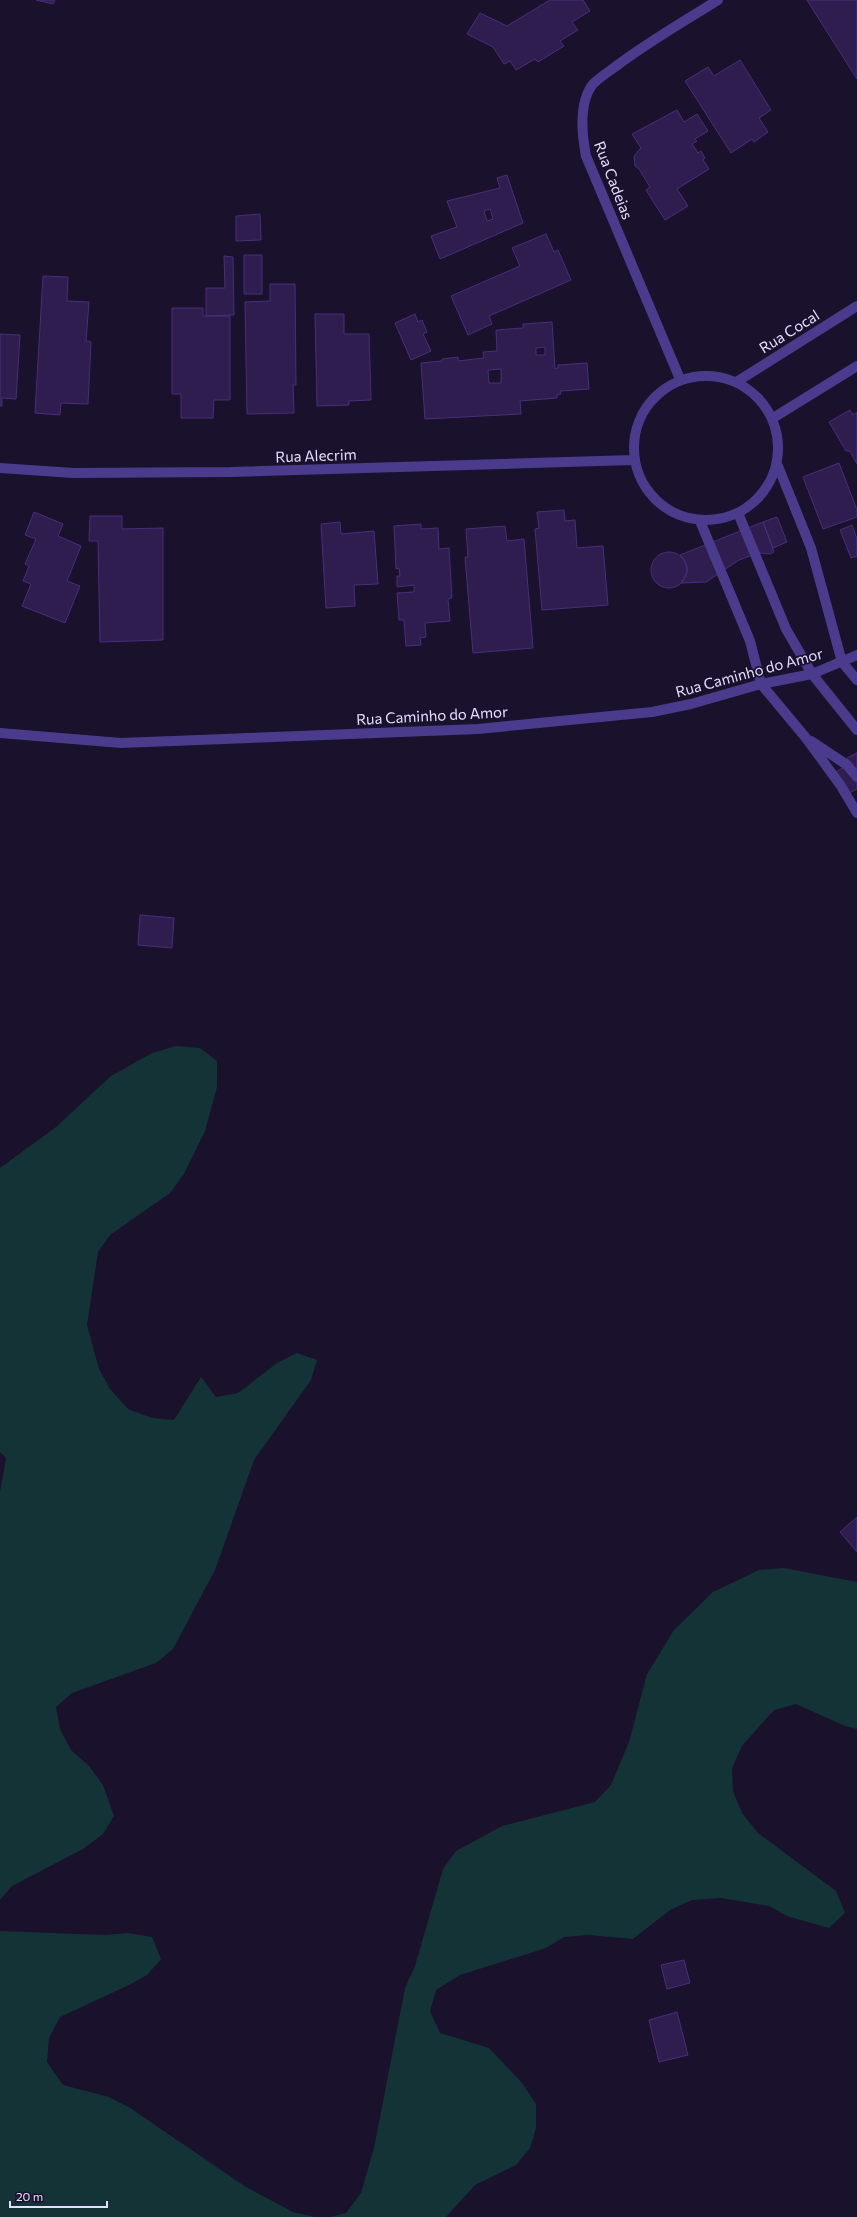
<svg xmlns="http://www.w3.org/2000/svg" width="857" height="2217" font-family="Commissioner,sans-serif">
  <rect width="100%" height="100%" fill="#1a112d"/>
  <path fill="#143337" d="M 176,1046 L 200,1048 L 217,1061 L 217,1087 L 205,1131 L 184,1174 L 170,1193 L 110,1235 L 98,1252 L 87,1325 L 99,1369 L 110,1389 L 128,1409 L 152,1418 L 174,1420 L 201,1377 L 216,1397 L 238,1393 L 277,1363 L 297,1353 L 317,1360 L 311,1380 L 254,1460 L 215,1570 L 173,1649 L 156,1663 L 72,1693 L 56,1707 L 60,1729 L 71,1750 L 89,1766 L 103,1785 L 114,1816 L 103,1834 L 83,1849 L 12,1886 L 0,1900 L 0,1492 L 6,1458 L 0,1452 L 0,1168 L 56,1127 L 111,1076 L 152,1053 Z
    M 784,1568 L 857,1582 L 857,1729 L 845,1726 L 796,1704 L 774,1710 L 742,1746 L 732,1768 L 733,1791 L 742,1813 L 758,1833 L 836,1891 L 845,1913 L 829,1928 L 787,1916 L 769,1906 L 721,1898 L 692,1900 L 670,1910 L 633,1939 L 589,1935 L 564,1937 L 546,1948 L 460,1975 L 436,1990 L 430,2011 L 440,2033 L 489,2048 L 523,2084 L 536,2104 L 536,2128 L 530,2148 L 516,2165 L 475,2185 L 446,2217 L 330,2217 L 346,2213 L 361,2193 L 374,2148 L 405,1988 L 415,1966 L 443,1869 L 456,1851 L 502,1826 L 595,1802 L 611,1785 L 629,1742 L 647,1674 L 674,1630 L 713,1592 L 759,1570 Z
    M 0,1931 L 105,1935 L 128,1933 L 152,1937 L 161,1959 L 147,1975 L 129,1985 L 60,2017 L 49,2038 L 47,2062 L 63,2085 L 109,2097 L 130,2108 L 246,2187 L 293,2212 L 315,2217 L 0,2217 Z"/>
  <path fill="#2e1d4e" stroke="#492e7b" fill-rule="evenodd" d="M 36,0 L 55,0 L 53,4 Z
    M 550,0 L 583,0 L 590,11 L 572,22 L 578,30 L 560,41 L 564,46 L 538,62 L 535,59 L 516,70 L 510,61 L 504,64 L 493,47 L 467,34 L 480,13 L 507,26 Z
    M 807,0 L 857,0 L 857,79 L 817,16 Z
    M 740,60 L 771,110 L 759,118 L 768,132 L 754,142 L 752,139 L 731,153 L 685,81 L 708,67 L 714,76 Z
    M 677,110 L 684,122 L 697,114 L 708,131 L 695,139 L 697,141 L 692,144 L 698,153 L 701,151 L 705,158 L 703,160 L 709,169 L 677,189 L 688,206 L 665,220 L 646,190 L 650,187 L 639,169 L 635,166 L 634,156 L 641,148 L 632,134 Z
    M 507,175 L 523,223 L 440,259 L 431,236 L 457,227 L 447,201 L 500,188 L 497,178 ZM 490,209 L 493,219 L 487,221 L 484,211 Z
    M 260,214 L 261,240 L 236,241 L 236,216 Z
    M 546,234 L 554,252 L 558,250 L 571,280 L 489,316 L 492,324 L 468,335 L 451,296 L 520,266 L 512,248 Z
    M 244,255 L 262,255 L 262,294 L 244,294 Z
    M 224,256 L 233,257 L 234,315 L 206,316 L 206,288 L 225,288 Z
    M 43,276 L 68,277 L 67,301 L 89,302 L 86,341 L 91,342 L 88,404 L 61,403 L 60,415 L 35,413 Z
    M 270,284 L 295,284 L 296,385 L 293,385 L 294,413 L 247,414 L 245,302 L 270,301 Z
    M 172,308 L 203,308 L 203,316 L 230,316 L 230,400 L 214,400 L 213,418 L 181,418 L 181,394 L 172,394 Z
    M 315,314 L 344,314 L 344,334 L 369,334 L 371,400 L 349,401 L 349,405 L 317,406 Z
    M 415,314 L 418,322 L 422,320 L 427,332 L 423,334 L 431,351 L 411,360 L 395,323 Z
    M 552,322 L 555,369 L 558,368 L 558,365 L 587,363 L 589,389 L 560,391 L 561,394 L 557,395 L 557,398 L 520,401 L 521,414 L 425,419 L 421,363 L 442,361 L 442,359 L 458,357 L 458,361 L 484,358 L 483,352 L 497,351 L 496,330 L 523,328 L 523,324 ZM 545,347 L 545,355 L 536,355 L 536,348 ZM 501,369 L 501,383 L 489,383 L 488,370 Z
    M 0,334 L 20,335 L 16,399 L 2,398 L 2,406 L 0,406 Z
    M 850,410 L 853,415 L 857,412 L 857,464 L 850,451 L 846,451 L 829,422 Z
    M 839,463 L 857,510 L 857,517 L 823,529 L 803,477 Z
    M 564,510 L 565,521 L 575,520 L 577,548 L 603,546 L 608,605 L 542,610 L 535,529 L 539,528 L 537,512 Z
    M 34,512 L 63,524 L 58,536 L 81,546 L 67,581 L 80,586 L 65,623 L 22,606 L 31,584 L 23,581 L 29,566 L 25,564 L 36,539 L 25,535 Z
    M 90,516 L 122,516 L 122,529 L 163,528 L 163,640 L 100,642 L 98,541 L 89,541 Z
    M 777,517 L 787,542 L 773,548 L 763,522 Z
    M 340,522 L 341,534 L 374,531 L 378,584 L 354,585 L 355,606 L 326,608 L 321,524 Z
    M 763,522 L 774,552 L 770,554 L 758,553 L 739,560 L 706,582 L 681,583 L 688,570 L 685,561 L 680,555 Z
    M 421,524 L 421,529 L 438,528 L 439,549 L 449,548 L 452,598 L 448,599 L 450,621 L 425,623 L 426,637 L 420,638 L 421,645 L 406,646 L 404,620 L 399,620 L 397,593 L 414,592 L 414,585 L 397,587 L 397,576 L 400,576 L 399,568 L 396,569 L 394,526 Z
    M 852,525 L 857,539 L 857,556 L 851,558 L 840,530 Z
    M 505,526 L 507,541 L 524,539 L 533,648 L 473,653 L 465,557 L 468,557 L 466,529 Z
    M651 570a18 18 0 1 1 36 0a18 18 0 1 1-36 0Z
    M 857,753 L 857,789 L 843,796 L 832,774 L 850,764 L 847,758 Z
    M 140,915 L 174,918 L 172,948 L 138,945 Z
    M 857,1517 L 857,1552 L 840,1532 Z
    M 684,1960 L 690,1983 L 667,1989 L 661,1965 Z
    M 677,2012 L 688,2055 L 659,2062 L 649,2020 Z"/>
  <g fill="none" stroke-linecap="round" stroke-linejoin="round">
    <path stroke="#4b3b8d" stroke-width="10" d="M 778,466 L 811,548 L 842,662 L 857,680"/>
    <path stroke="#4b3b8d" stroke-width="10" d="M634 448a72 72 0 1 1 144 0a72 72 0 1 1-144 0Z
      M 680,379 L 586,156 C 582,135 578,103 593,84 C 599,78 608,72 615,67 C 648,42 683,22 718,0
      M 738,381 L 857,306
      M 773,418 L 857,366
      M 0,468 L 73,473 L 231,472 L 633,460
      M 738,513 L 786,629 L 812,674 L 857,730
      M 700,521 L 750,641 L 761,684 L 806,738 L 841,786 L 857,813
      M 812,674 L 857,655
      M 811,741 L 847,765 L 857,777"/>
    <path stroke="#4b3b8d" stroke-width="10" d="M 0,733 L 121,743 L 478,729 L 652,712 L 691,704 L 761,684 L 812,674"/>
  </g>
  <g text-anchor="middle" dominant-baseline="central" stroke-width="3.5" stroke-linejoin="round" paint-order="stroke">
    <g font-size="15" fill="#e6ddff" stroke="#1a112d">
      <text transform="translate(614 180) rotate(69)">Rua Cadeias</text>
      <text transform="translate(789 331) rotate(-32)">Rua Cocal</text>
      <text transform="translate(316 455) rotate(-2)">Rua Alecrim</text>
      <text transform="translate(749 672) rotate(-15)">Rua Caminho do Amor</text>
      <text transform="translate(432 715) rotate(-3)">Rua Caminho do Amor</text>
    </g>
  </g>
  <path d="M10 2201v6h97v-6" fill="none" stroke="#e6ddff" stroke-width="2"/>
  <text x="16" y="2201" font-size="12" fill="#e6ddff" stroke="#1a112d" stroke-width="3" paint-order="stroke">20 m</text>
</svg>
